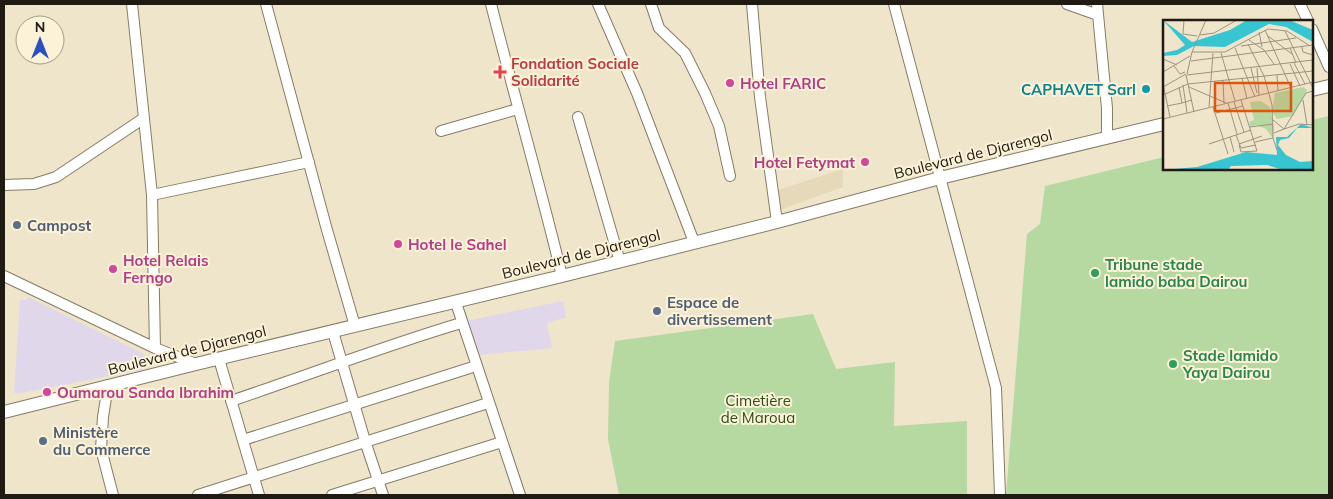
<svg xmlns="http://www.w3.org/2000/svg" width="1333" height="499" font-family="Mulish,sans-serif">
  <rect width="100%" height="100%" fill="#efe5cb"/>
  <path fill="#e1d7eb" d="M 28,297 L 144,354 L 142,370 L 21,393 L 14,393 L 20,300 L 26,300 Z
    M 563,301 L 566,317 L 547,323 L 552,348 L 478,355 L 466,321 Z"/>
  <path fill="#e6d9b9" d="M 843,169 L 843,187 L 780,210 L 775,191 Z"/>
  <path fill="#b5d9a0" d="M 1329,116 L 1329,495 L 1006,495 L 1027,234 L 1040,224 L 1045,186 L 1164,157 L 1164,169 L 1312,169 L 1312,120 Z
    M 813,314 L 836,369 L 895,362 L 894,426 L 967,421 L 967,495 L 619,495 L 608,439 L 609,382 L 615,341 Z"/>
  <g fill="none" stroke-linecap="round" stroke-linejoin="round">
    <defs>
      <path id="minor" d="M 132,4 L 152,195 L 155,348
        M 266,4 L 327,230 L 355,326
        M 491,4 C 514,95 540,185 562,276
        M 598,4 L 637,93 L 694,242
        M 651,4 L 659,28 L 685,53 L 705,93 L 719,126 L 730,176
        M 752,4 L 760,97 L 777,222
        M 894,4 L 996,388 L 1000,495
        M 1067,4 L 1098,15
        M 1097,4 L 1107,108 L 1107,137
        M 1300,4 L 1308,21
        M 1312,29 L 1329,67
        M 578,117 L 620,262
        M 441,131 L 518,109
        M 4,185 L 34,184 L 56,177 L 144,118
        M 152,195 L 309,162
        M 4,276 L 155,348 L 196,364
        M 456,303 L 520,495
        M 333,332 L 365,441 L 383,495
        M 219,359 L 259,495
        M 108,385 L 103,417 L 101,449 L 113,495
        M 231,401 C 308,375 384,346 461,323
        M 243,440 L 476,366
        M 198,495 L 488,403
        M 332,495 L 502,442"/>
      <path id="major" d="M 1312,90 L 1329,86
        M 4,412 L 196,364 L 562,276 L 777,222 L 940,178 L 1164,124"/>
    </defs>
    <use href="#minor" stroke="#857c65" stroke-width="12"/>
    <use href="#major" stroke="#857c65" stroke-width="14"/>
    <use href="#minor" stroke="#fff" stroke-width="10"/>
    <use href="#major" stroke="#fff" stroke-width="12"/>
  </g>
  <path fill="#e0444e" stroke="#fcf2d8" stroke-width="2" d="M497.5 64.5h5v5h5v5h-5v5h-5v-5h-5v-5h5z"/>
  <g fill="#d1479c" stroke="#fcf2d8" stroke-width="2">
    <circle cx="730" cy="83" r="5"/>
    <circle cx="865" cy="162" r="5"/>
    <circle cx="398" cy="244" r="5"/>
    <circle cx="113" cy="269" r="5"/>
    <circle cx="47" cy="392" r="5"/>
  </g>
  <circle fill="#0f9aa8" stroke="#fcf2d8" stroke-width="2" cx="1146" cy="89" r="5"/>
  <g fill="#5c6f8a" stroke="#fcf2d8" stroke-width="2">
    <circle cx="17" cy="225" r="5"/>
    <circle cx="657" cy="311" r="5"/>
    <circle cx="43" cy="441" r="5"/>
  </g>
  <g fill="#2e9e5b" stroke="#fcf2d8" stroke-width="2">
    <circle cx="1095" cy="273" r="5"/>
    <circle cx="1173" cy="364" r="5"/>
  </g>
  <g text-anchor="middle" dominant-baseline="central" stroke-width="4" stroke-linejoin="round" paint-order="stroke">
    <g font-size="15" font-weight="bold" fill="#be3a42" stroke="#fcf2d8" text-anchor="start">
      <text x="511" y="63">Fondation Sociale<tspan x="511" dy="17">Solidarité</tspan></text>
    </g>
    <g font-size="15" font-weight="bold" fill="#b23c85" stroke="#fcf2d8" text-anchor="start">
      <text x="740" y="83">Hotel FARIC</text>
      <text x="855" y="162" text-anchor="end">Hotel Fetymat</text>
      <text x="408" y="244">Hotel le Sahel</text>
      <text x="123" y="260">Hotel Relais<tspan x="123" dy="17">Ferngo</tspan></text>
      <text x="57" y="392">Oumarou Sanda Ibrahim</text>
    </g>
    <g font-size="15" font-weight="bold" fill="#0d838f" stroke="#fcf2d8" text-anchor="end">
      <text x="1136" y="89">CAPHAVET Sarl</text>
    </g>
    <g font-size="15" fill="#1f1b12" stroke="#fcf2d8">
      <text transform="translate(973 154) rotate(-14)">Boulevard de Djarengol</text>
      <text transform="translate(581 254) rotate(-14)">Boulevard de Djarengol</text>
      <text transform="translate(187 350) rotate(-14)">Boulevard de Djarengol</text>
    </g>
    <g font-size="15" font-weight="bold" fill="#4e5e75" stroke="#fcf2d8" text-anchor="start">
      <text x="27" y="225">Campost</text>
      <text x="667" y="302">Espace de<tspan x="667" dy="17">divertissement</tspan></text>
      <text x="53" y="432">Ministère<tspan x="53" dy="17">du Commerce</tspan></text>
    </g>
    <g font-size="15" font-weight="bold" fill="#27864d" stroke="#fcf2d8" text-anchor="start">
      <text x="1105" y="264">Tribune stade<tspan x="1105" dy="17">lamido baba Dairou</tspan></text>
      <text x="1183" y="355">Stade lamido<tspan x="1183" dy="17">Yaya Dairou</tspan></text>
    </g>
    <g font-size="15" fill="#2d4c17" stroke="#fcf2d8">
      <text x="758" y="400">Cimetière<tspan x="758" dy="17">de Maroua</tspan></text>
    </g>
  </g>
  <g transform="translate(1163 20)">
    <rect width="150" height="150" fill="#efe5cb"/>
    <path d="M 140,67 L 144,70 L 130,96 L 114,99 L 109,92 L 112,73 ZM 98,81 L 107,87 L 111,107 L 110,118 L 103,109 L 93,105 L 88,107 L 86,102 L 91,100 L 87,82 Z" fill="#b5d9a0"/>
    <path d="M 0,0 L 29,22 L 67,10 L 84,0 L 126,0 L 150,10 L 150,22 L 123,7 L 106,4 L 62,27 L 31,26 L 14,35 L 0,36 L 0,33 L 14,30 L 22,25 ZM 138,104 L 150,108 L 134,108 L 126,118 L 117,120 L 115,125 L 123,135 L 137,142 L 150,141 L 150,150 L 120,150 L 104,145 L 68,146 L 65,150 L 0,150 L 34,147 L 83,132 L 114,135 L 113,117 L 124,117 Z" fill="#37c5d1"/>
    <path fill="none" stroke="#9c9481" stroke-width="1" d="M 21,0 L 20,14 L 34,16M 102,10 L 128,68M 122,11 L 150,68M 96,12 L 99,27M 37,15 L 51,13 L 74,0M 105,16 L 129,34M 86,20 L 101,30 L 111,44M 85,24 L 101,56 L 109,85 L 110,118 L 114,130M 78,26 L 133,18M 139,27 L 140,32 L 150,35M 72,28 L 92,77M 127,28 L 133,43M 29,32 L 62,32 L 105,9 L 124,11 L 147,26M 58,33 L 72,81M 0,39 L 14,45M 28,41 L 150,25M 131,43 L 142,64M 127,44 L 137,66M 11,46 L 17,54 L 22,52M 88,48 L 94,73M 94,48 L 96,75M 0,52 L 27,36M 24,54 L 29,32 L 43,0M 23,55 L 31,92M 24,55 L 150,40M 114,55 L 115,71M 79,58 L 84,79M 60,60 L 61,83M 0,64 L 7,97M 25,64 L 150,51M 20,65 L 24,93M 0,67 L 23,54M 16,67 L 19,83 L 29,80M 26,67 L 63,83M 0,75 L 25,64M 140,80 L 144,105M 71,82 L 81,112M 65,83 L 74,114M 4,86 L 19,83M 46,87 L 50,33M 50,87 L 65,134M 53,93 L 80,86M 0,99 L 150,62M 110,100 L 121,109 L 136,104 L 150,105M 87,107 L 110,104M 111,113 L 121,109 L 143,73 L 150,71M 73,115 L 78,128 L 93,125M 67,117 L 71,132M 92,122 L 110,118M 46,124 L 88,110M 76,124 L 99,116M 76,125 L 78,132 L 94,131 L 78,80"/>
    <path fill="#de560c" fill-opacity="0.15" stroke="#de560c" stroke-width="2.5" d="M 52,63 L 128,63 L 128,91 L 52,91 Z"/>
    <rect width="150" height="150" fill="none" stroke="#1f1b12" stroke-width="2.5"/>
  </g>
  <rect width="1333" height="499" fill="none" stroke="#1f1b12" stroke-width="10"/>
  <g transform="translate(40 40)"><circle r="24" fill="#fcf2d8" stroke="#a49c89"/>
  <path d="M0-4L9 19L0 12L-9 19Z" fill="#2c50bf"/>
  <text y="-8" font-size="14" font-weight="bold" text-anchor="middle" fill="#1f1b12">N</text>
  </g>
</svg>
